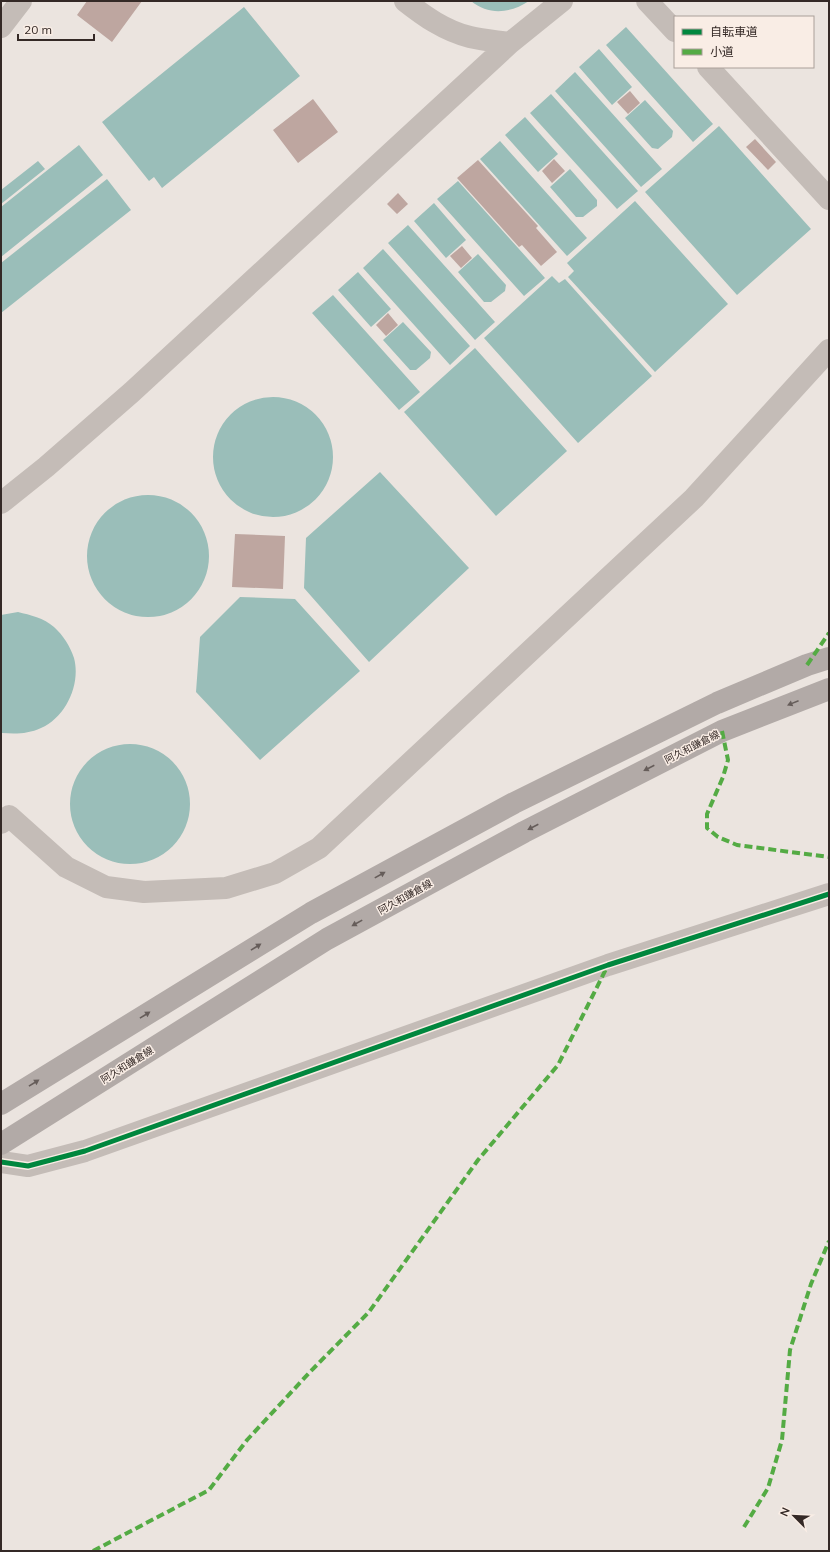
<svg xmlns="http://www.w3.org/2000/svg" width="830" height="1552" viewBox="0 0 830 1552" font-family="Mulish,'Noto Sans JP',sans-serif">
  <rect width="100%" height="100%" fill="#ebe4df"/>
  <!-- water -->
  <path fill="#9abeb9" d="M471 1H529C511 13 489 16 471 1Z
    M244 7 300 76 162 188 154 177 149 181 102 122Z
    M626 27 713 124 693 142 606 45Z
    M599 49 632 87 612 105 579 67Z
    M575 72 662 169 641 187 555 91Z
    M551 94 638 191 617 209 530 113Z
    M645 100 673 131 672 137 658 149 652 148 625 118Z
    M525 117 558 154 538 172 505 135Z
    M719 126 811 229 737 295 645 192Z
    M500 141 587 238 567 256 480 159Z
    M79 145 103 175 1 257V207Z
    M38 161 45 169 1 204V190Z
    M570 169 597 200V206L583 217H576L550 187Z
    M107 179 131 210 1 313V263Z
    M458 181 545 278 524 296 437 199Z
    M635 201 728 304 655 372 568 277 574 271 567 263Z
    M434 203 466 240 446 258 414 221Z
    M408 225 495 322 475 340 388 243Z
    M383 249 470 346 450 365 363 268Z
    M478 254 506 285 505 291 491 302H484L458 272Z
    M358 272 391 309 371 327 338 290Z
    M552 276 559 283 565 279 652 376 578 443 484 338Z
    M333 295 420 392 399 410 312 313Z
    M403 322 431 352 430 358 416 370H410L383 340Z
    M475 348 567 451 496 516 404 412Z
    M213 457a60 60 0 1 1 120 0a60 60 0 1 1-120 0Z
    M380 472 469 568 369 662 304 588 306 538Z
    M87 556a61 61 0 1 1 122 0a61 61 0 1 1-122 0Z
    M240 597 295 599 360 671 260 760 196 692 200 637Z
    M18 612C30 615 44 618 54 627 63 635 70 646 74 658 81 684 66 717 41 728 28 734 16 734 2 733L1 615Z
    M70 804a60 60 0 1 1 120 0a60 60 0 1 1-120 0Z"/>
  <!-- building -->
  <path fill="#bea6a0" d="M87 1H142L112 42 77 15Z
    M630 91 640 103 628 114 617 102Z
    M313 99 338 132 298 163 273 130Z
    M755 139 776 162 768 170 746 147Z
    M554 159 565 171 552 183 542 171Z
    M478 160 538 226 536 228 557 252 541 266 522 245 519 247 457 178Z
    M398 193 408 204 397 214 387 204Z
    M462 246 472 258 461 268 450 256Z
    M388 313 398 325 386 336 376 325Z
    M235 534 285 536 283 589 232 587Z"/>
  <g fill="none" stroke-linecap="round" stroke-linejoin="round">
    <!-- minor -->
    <path stroke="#c4bcb7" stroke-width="22" d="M405 1C424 16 445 31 470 37 482 40 496 41 510 43
      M647 1 675 31
      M1 27 21 1
      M708 67 829 199
      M1 503 46 467 132 392 510 43 562 1
      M1 823 9 816 66 867 106 887 144 892 226 888 275 873 319 848 694 498 829 350
      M1 1162 28 1166 85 1151 608 965 829 894"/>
    <!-- major -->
    <path stroke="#b2aaa7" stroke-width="22" d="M1 1104 311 913 514 803 717 703 807 665 829 658
      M1 1144 327 939 524 832 722 731 829 689"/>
    <!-- quiet -->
    <path stroke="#54ab44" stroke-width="4" stroke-dasharray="8 4" stroke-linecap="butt" d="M807 665 829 633
      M722 731 728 760 723 777 707 814V828L718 837 737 845 829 857
      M744 1527 768 1488 782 1440 790 1350 811 1284 829 1241
      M93 1551 209 1490 247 1440 309 1373 369 1312 478 1160 558 1065 608 965"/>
    <defs>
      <path id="cycleway" d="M1 1162 28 1166 85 1151 608 965 829 894"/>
    </defs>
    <!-- cycleway casing -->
    <use href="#cycleway" stroke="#f9ede5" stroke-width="8"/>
    <!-- cycleway -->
    <use href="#cycleway" stroke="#00873e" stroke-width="5"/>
  </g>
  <!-- one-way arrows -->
  <defs><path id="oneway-solid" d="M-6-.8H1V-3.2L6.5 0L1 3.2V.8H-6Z"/></defs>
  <g fill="#665d5a">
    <use href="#oneway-solid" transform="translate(793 703) rotate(158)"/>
    <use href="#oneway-solid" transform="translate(649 768) rotate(153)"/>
    <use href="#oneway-solid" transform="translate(533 827) rotate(153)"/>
    <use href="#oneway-solid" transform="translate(380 875) rotate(-29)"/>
    <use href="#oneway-solid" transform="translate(357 923) rotate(151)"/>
    <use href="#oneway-solid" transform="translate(256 947) rotate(-32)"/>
    <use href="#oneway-solid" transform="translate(145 1015) rotate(-32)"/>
    <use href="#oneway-solid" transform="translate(34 1083) rotate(-32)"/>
  </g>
  <g text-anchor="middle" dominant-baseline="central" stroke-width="3" stroke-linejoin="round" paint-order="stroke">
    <!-- street labels -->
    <g font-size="10" fill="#342926" stroke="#f9ede5">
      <text transform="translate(692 747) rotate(-27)">阿久和鎌倉線</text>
      <text transform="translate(405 897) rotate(-29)">阿久和鎌倉線</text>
      <text transform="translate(127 1065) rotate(-32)">阿久和鎌倉線</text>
    </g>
  </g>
  <!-- border -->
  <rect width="830" height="1552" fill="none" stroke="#342926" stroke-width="4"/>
  <!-- legend -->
  <rect x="674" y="16" width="140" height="52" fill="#f9ede5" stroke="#aa9f99"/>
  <rect x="682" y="29" width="20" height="6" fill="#00873e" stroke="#aa9f99"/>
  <text x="710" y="36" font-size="12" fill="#342926">自転車道</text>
  <rect x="682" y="49" width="20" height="6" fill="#54ab44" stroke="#aa9f99"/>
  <text x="710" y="56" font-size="12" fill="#342926">小道</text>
  <!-- north arrow -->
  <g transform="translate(794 1516) rotate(294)" stroke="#f9ede5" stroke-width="3" paint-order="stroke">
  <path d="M0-3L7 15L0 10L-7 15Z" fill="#342926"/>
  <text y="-6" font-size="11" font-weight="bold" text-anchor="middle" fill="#342926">N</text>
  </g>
  <!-- scale -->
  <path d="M18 34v6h76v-6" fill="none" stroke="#342926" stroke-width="2"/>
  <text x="24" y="34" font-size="12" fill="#342926" stroke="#f9ede5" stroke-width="3" paint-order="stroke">20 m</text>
</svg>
